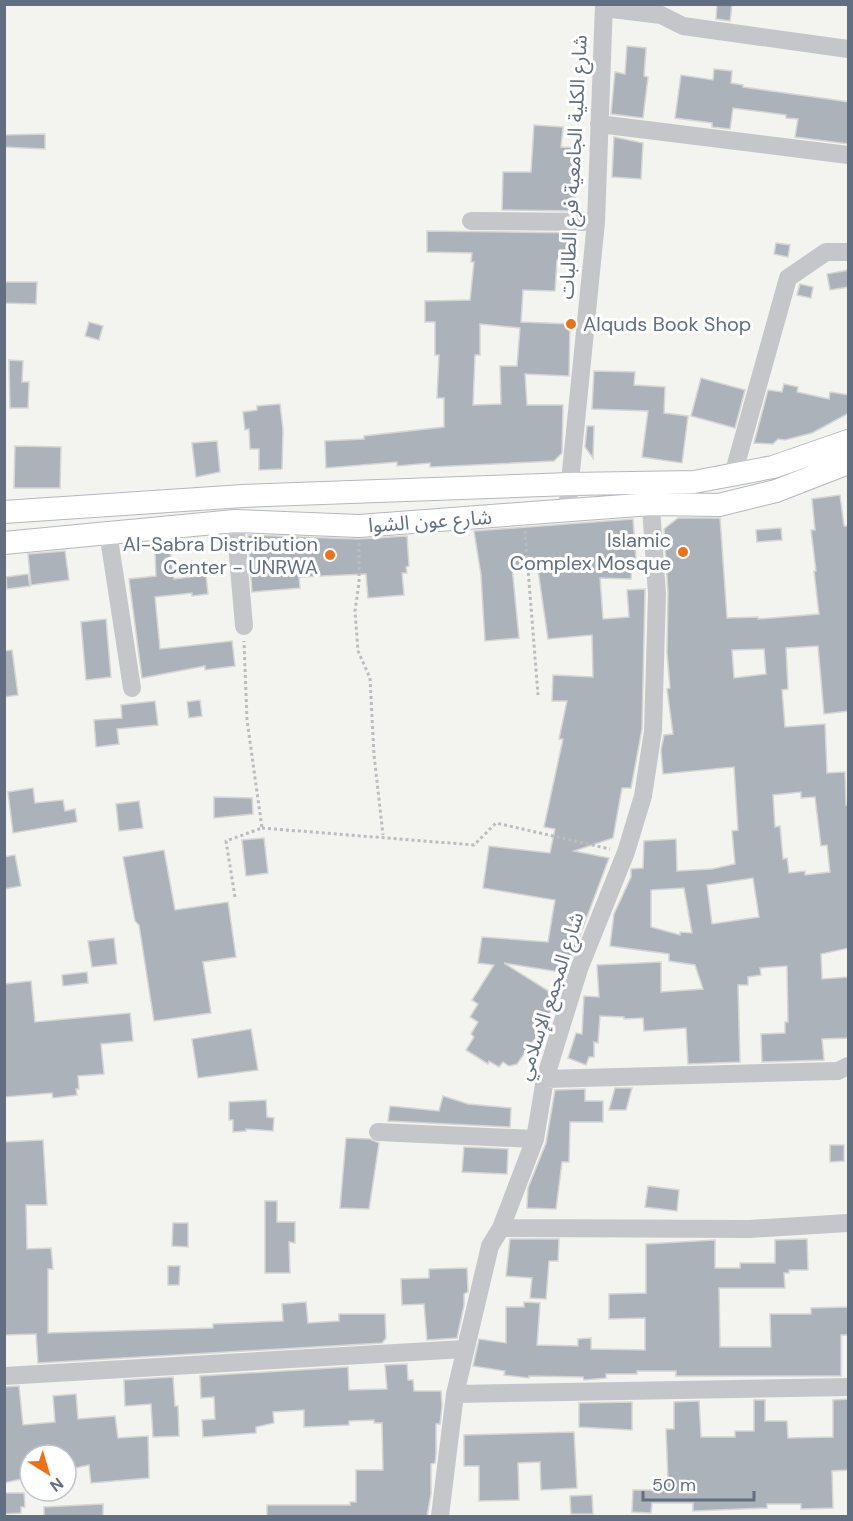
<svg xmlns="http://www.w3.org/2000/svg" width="853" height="1521" viewBox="0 0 853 1521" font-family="'DM Sans','Noto Sans Arabic',sans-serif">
  <rect width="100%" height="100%" fill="#f3f4f0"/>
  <!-- building -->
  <path fill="#acb2b9" stroke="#d5d5d3" stroke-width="1.5" fill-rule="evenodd" d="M717 4H732L730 21 716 19Z
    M627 46 646 48 644 76 648 77 643 118 611 114 615 72 625 74Z
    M714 69 732 71 731 83 743 85V87L849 102V144L795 137 798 119 786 118V115L733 108 730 129 712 127V123L675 118 681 75 713 80Z
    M534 125 563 127 561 147 580 148 579 163H576L575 211 502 210 503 172H531Z
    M45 134V149L4 147V135Z
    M614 137 643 143 641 179 612 177Z
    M427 231 578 233 577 261 557 260 555 291 523 290 521 322 570 324 569 376 525 374 527 405H563L562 453 554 461 430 467V463L397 466V462L326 468 325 441 364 439V436L444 427V398H437L439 355H435V322H425V301L470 300 474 262H471L472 253 427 252ZM480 324 520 328 517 366H500L501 404 473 405 475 355H480Z
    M776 243 790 245 788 257 774 254Z
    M849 270V287L830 290 827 274Z
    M4 282H37L36 304 4 303Z
    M800 284 813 287 811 298 797 295Z
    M89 322 103 326 99 340 85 336Z
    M9 360 23 361 22 382H29L28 408H10Z
    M594 371 635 372 634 385 665 387 664 413 688 416 682 463 642 457 648 411 592 409Z
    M701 378 745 390 735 428 691 416Z
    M784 384 798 387 797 392 829 399 830 392 849 395V413L812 433 785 440 778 439 773 444 754 443 768 390 782 392Z
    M280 404 283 430 282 469 259 470V449H250L249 429 245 430 243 412 257 410V406Z
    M587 426H594L593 458 585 447Z
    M217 441 220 472 196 477 192 443Z
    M15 446 61 447 60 488H14Z
    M840 495 844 526H849V711L824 714 818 646 786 648 788 689 782 690 785 727 825 724 827 773 845 772 846 805H849V948L821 954 822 979 849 977V1038L822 1039 824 1060 762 1062 761 1034 785 1033V1022H788L787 966 760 968 761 975 748 977V985H738L740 1062 688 1064 686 1028 644 1031 643 1018 624 1019V1017L600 1016 598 1043 594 1042V1057H589L586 1065 568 1058 576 1033 582 1034 584 996 599 997 597 965 661 962V992L703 989 695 965 669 961V954L610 946 614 914 631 877V869L643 868 644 841 676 839 677 871 712 869 735 864 732 831 738 830 734 767 663 774 661 750 664 735 673 734 667 689 670 688 667 652 668 593 664 529 678 518H720L727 618 758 617V619L819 614 814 571H816L811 530H815L812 499ZM764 649 766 674 734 678 732 650ZM801 792V798L815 797 821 846 827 845 830 872 805 875V871L789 873 787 858 783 859 780 826 775 827 773 795ZM753 878 759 917 712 924 707 885ZM684 888 692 933 680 932V935L651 927V890Z
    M633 519 636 560H632L631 579 600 578 603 619 629 617 627 590 645 589 642 729 631 788H622L613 838 574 851 609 858 566 973 504 963 558 997 546 1020 542 1036 533 1041 517 1064 509 1066 503 1062 499 1067 489 1061 488 1064 466 1050 474 1037 471 1034 478 1022 470 1017 478 1004 472 1000 494 965 478 963 482 937 548 942 555 900 483 888 489 846 550 853 555 829 544 827 563 739H559L567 701H552L553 675 593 677 592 635 548 639 537 563 512 567 519 638 485 641 481 575 474 531Z
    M781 528 782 540 757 542 756 530Z
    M248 535 358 539 407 536 409 566 406 567 407 573H402L404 595 368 598 366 574 299 577 300 588 252 592Z
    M65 551 69 580 31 585 28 554Z
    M170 551 174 579 206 575 208 594 192 596V593L155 597 160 649 232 641 235 666 205 670V666L142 678 129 579 156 576 155 552Z
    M28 574 30 586 7 589 6 577Z
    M106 619 111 677 86 680 81 622Z
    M12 650 18 695 4 697V651Z
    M200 700 202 716 189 718 187 702Z
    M155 701 158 725 117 729 119 744 96 747 94 720 122 718 121 705Z
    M33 788 35 803 63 800 65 811 75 809 77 822 13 833 8 792Z
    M214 797 252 798 253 814 214 818Z
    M139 801 143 828 119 831 116 804Z
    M264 838 268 873 246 876 242 840Z
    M164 850 175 910 228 902 236 957 203 962 211 1013 154 1021 139 925 135 921 123 857Z
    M15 855 21 886 4 889V857Z
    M114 938 117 964 92 967 88 941Z
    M87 972 88 983 63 986 62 975Z
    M31 981 35 1022 130 1013 133 1041 101 1044 104 1074 78 1076 79 1089H76L77 1095 53 1098 52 1093 4 1097V984Z
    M251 1029 258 1070 198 1078 192 1039Z
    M615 1088H632L626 1110H609Z
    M585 1089V1101H603V1122H570L569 1162H562L556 1209 527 1208 528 1188 546 1143 555 1090Z
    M443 1096 468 1104 511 1108 510 1127 388 1121 390 1106 439 1111Z
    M266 1100 267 1117 274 1118 273 1131 246 1129V1131L233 1132V1120H229V1102Z
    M346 1138 370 1139 379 1143 369 1209 340 1208Z
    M43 1140 47 1205H26L27 1249 51 1248 53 1269H48V1333L213 1328V1324L283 1321 282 1304 306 1302 308 1323 339 1321V1314H385L386 1338 382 1343 38 1363 36 1334 4 1335V1142Z
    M830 1145H844V1161L830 1162Z
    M464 1147 508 1149 507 1174 462 1172Z
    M648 1186 679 1190 677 1211 645 1207Z
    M265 1201H277V1222H295V1243L289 1242 290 1273H265Z
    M173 1223H188V1247L172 1246Z
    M510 1239H559L558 1261H549L546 1299 530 1298 532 1278 506 1276Z
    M807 1239 808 1270H789V1273H784L785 1288H719L720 1347H771L770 1314H811V1308L849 1307V1335H841V1376H676V1371H637V1374H606V1378L584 1380 583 1377 529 1376V1378L504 1375 505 1371 473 1366 479 1339 506 1343V1307H524V1302L540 1303 537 1345 578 1346V1339L591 1338V1349L645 1350V1318L609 1319V1294L646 1293V1244L715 1240V1268H740V1263H775V1240Z
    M168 1266H180L179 1285H168Z
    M467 1268 468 1292 464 1294V1305L457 1338 427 1340 424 1304 402 1305 401 1279 429 1278V1269Z
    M407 1364 408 1380H413L414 1391H441L442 1406 440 1424H436V1454L435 1463 431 1464V1494L427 1516H267V1505H350V1502H356V1470H383L382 1423H374V1420L349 1421V1425L304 1427V1410L273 1412 274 1423 256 1427V1433L203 1437 202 1420 215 1419 214 1397 201 1398 200 1376 348 1367 349 1390 387 1389 385 1365Z
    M173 1377 175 1406H178L179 1436 153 1437 151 1404 125 1406 124 1380Z
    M19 1386 23 1425 55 1422 53 1396 76 1394 78 1419 115 1416 118 1438 148 1436 149 1478 91 1483 89 1465 66 1470V1455H30V1477L4 1483V1387Z
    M849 1399V1470L832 1471 833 1508 801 1509V1504H767V1508L693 1511V1503H652L651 1513 632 1512 633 1490H655V1479H668L666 1429H674V1402L699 1401 701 1437H735V1431H754V1400H765V1421H787L788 1438 833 1437V1400Z
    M632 1402V1430L579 1427V1403Z
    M574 1432 577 1488 541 1490 540 1462 518 1463 519 1500 479 1501V1466H464V1435Z
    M4 1493H24L25 1507H21V1513L4 1514Z
    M592 1495 593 1514H571L570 1496Z
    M103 1504V1516H44V1507Z"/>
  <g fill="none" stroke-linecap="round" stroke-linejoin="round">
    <defs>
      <path id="major" d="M4 512 243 496 570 484 694 482 773 467 848 441
        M4 543 235 521 359 526 651 504 719 505 776 491 848 463"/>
    </defs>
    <!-- major casing -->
    <use href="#major" stroke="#b4b7bc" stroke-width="24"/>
    <!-- path -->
    <path stroke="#bbbcbf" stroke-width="3" stroke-dasharray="3 3" stroke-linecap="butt" d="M157 4H161
      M525 531 538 695
      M359 543V583L355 611 358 651 370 678 374 755 383 835
      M262 828 474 845 496 823 610 849
      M235 897 226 841 262 828 247 720 244 641"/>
    <!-- minor -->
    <path stroke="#c4c6ca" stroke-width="18" d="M604 8 661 15 683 26 848 49
      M599 124 848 155
      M471 221 596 222
      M733 475 788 278 826 252H848
      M567 511 596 222 604 4
      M235 521 244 626
      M108 532 132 688
      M545 1079 838 1071 848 1066
      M378 1132 535 1139
      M501 1228 749 1229 848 1223
      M4 1376 464 1349
      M455 1394 848 1387
      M440 1516 455 1394 490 1246 501 1228 535 1139 545 1079 579 969 626 852 643 796 653 731 657 594 650 493"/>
    <!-- major -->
    <use href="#major" stroke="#fff" stroke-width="22"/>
  </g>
  <!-- markers -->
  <g fill="#eb7219" stroke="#fff" stroke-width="2">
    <circle cx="571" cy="324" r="6"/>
    <circle cx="683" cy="552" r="6"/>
    <circle cx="330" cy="555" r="6"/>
  </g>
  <g text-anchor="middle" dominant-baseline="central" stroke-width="6" stroke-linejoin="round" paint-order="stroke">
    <!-- street labels -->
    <g font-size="20" fill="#626e82" stroke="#fff">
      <text transform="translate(573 167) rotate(-87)">شارع الكلية الجامعية فرع الطالبات</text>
      <text transform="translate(430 521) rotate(-4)">شارع عون الشوا</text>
      <text transform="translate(550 996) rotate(-72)">شارع المجمع الإسلامي</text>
    </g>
    <!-- poi labels -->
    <g font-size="20" fill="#626e82" stroke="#fff" text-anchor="end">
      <text x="583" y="324" text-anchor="start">Alquds Book Shop</text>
      <text x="671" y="540">Islamic<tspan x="671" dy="23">Complex Mosque</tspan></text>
      <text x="318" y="544">Al-Sabra Distribution<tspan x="318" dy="23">Center - UNRWA</tspan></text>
    </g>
  </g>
  <!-- border -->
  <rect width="853" height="1521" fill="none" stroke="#626e82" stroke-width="12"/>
  <!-- north arrow -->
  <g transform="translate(48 1473) rotate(143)"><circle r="28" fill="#ffffff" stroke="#c0c5cd" stroke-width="1.5"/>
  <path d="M0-4.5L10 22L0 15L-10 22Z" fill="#eb7219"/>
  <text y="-9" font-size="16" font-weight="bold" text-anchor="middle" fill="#626e82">N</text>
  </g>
  <!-- scale -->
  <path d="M643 1491v9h111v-9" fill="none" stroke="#626e82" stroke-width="3"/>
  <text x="652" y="1491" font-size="18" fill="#626e82" stroke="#ffffff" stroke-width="4.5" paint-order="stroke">50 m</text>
</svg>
